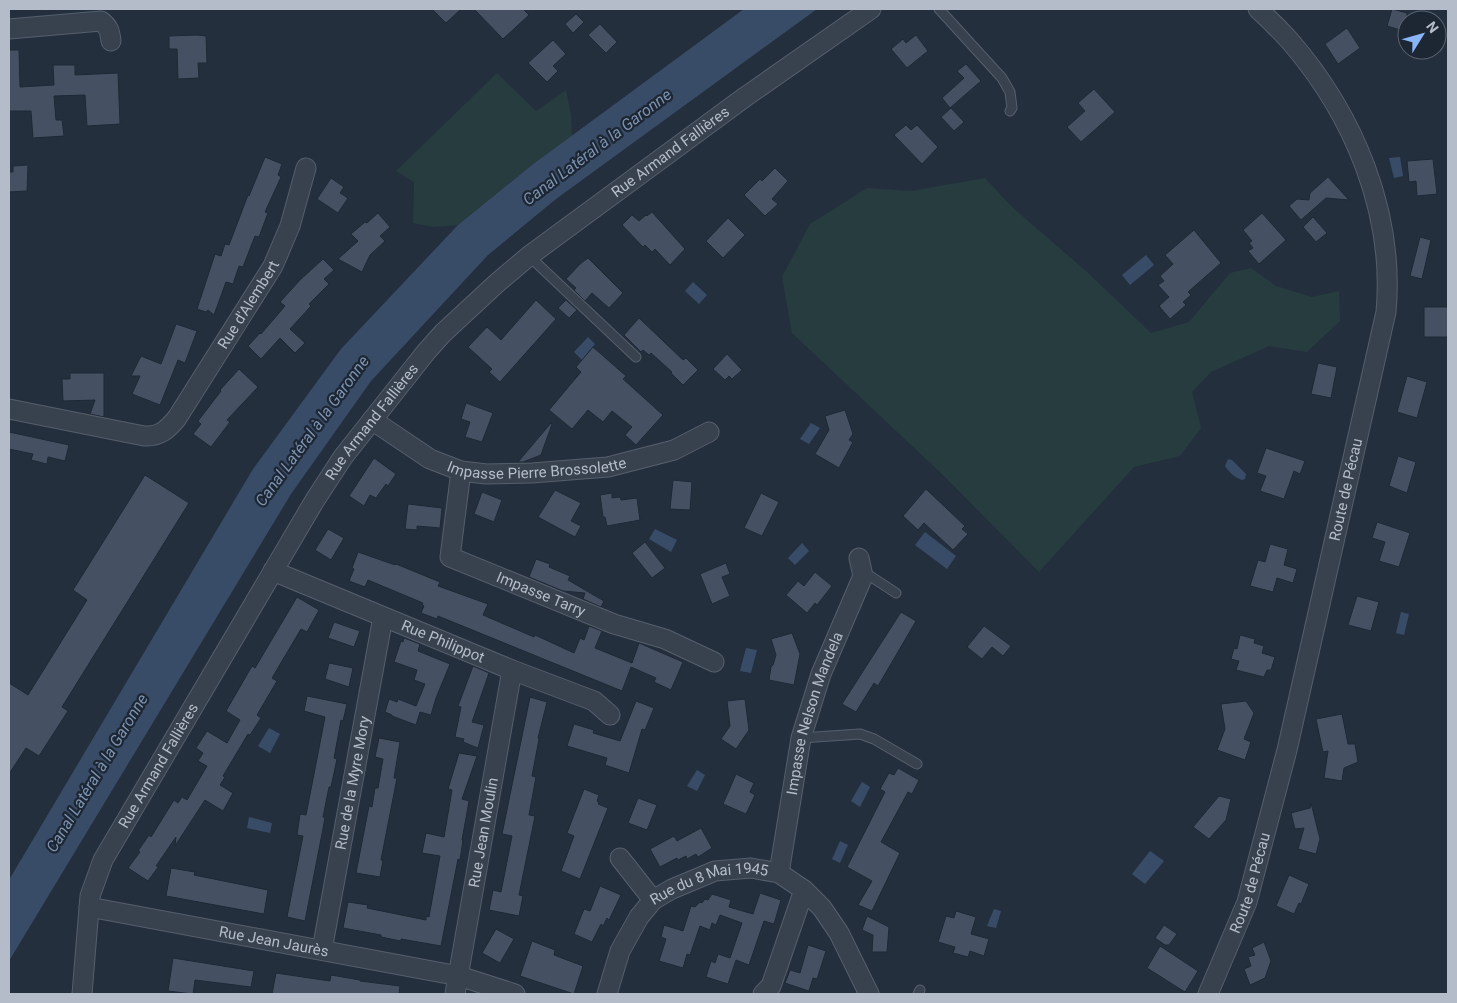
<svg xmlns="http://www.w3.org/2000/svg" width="1457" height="1003" viewBox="0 0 1457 1003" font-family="Roboto,sans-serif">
  <rect width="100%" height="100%" fill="#242f3e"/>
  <!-- green -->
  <path fill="#263c3f" d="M497 73 536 111 566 90 571 115 572 136 532 165 458 225 433 227 413 223 414 182 396 171Z
    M985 178 1013 208 1086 271 1151 333 1189 322 1230 273 1251 268 1276 286 1312 297 1339 291 1340 321 1307 352 1269 346 1211 372 1192 392 1201 428 1180 456 1134 467 1039 572 943 475 792 333 782 277 810 224 867 188 911 191Z"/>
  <!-- water -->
  <path fill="#394c67" d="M744 9H817L556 199 488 255 371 381 291 494 9 961V880L253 469 341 349 458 225 532 165Z
    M1400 157 1403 176 1394 178 1389 158Z
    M1146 255 1154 265 1130 285 1122 275Z
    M693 282 707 295 699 304 685 291Z
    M588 337 595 344 582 360 574 352Z
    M811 423 820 428 809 444 800 439Z
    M1228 459 1232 460 1246 474 1245 479 1242 480C1235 478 1229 472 1225 466Z
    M655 529 677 540 671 552 649 539Z
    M925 532 956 556 947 569 915 545Z
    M802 543 809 551 795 565 788 558Z
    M1401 612 1409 614 1404 635 1396 633Z
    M746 648 757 650 751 673 740 671Z
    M269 728 280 734 270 753 258 746Z
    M697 770 705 775 697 791 687 786Z
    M862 782 870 787 860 807 851 801Z
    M249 817 272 823 270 833 247 828Z
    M840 841 848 845 840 863 832 859Z
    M1150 851 1164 861 1145 884 1132 874Z
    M994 909 1001 911 996 928 987 926Z"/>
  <!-- building -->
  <path fill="#455162" stroke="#1f2835" d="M432 9H461L446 23Z
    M474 9H523L529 15 503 39Z
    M1392 9 1407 13V32L1387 26Z
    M576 14 584 22 573 33 565 24Z
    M600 24 617 42 606 53 588 35Z
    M1347 28 1360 48 1338 64 1325 44Z
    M197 35 206 36 207 63H198L199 78 178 79 177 49H169V36Z
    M916 35 928 51 907 68 891 49 903 39 906 43Z
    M553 40 566 54 553 66 558 71 547 82 528 63Z
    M9 50H19L20 87 54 85 53 65H75V75L118 73 120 124 87 126 85 95 54 96 56 120H62L64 136 33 138 31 111H9Z
    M966 64 981 81 950 108 942 98 964 78 957 71Z
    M1094 89 1115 112 1081 142 1067 127 1085 111 1078 103Z
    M951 108 964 122 954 131 941 117Z
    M906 125 911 130 917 125 938 147 922 164 894 135Z
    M265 157 282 164 278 175 281 177 265 212 268 213 259 237 255 236 243 267 239 266 233 284 226 282 214 315 208 310 206 312 197 309 215 254 221 256 225 244 229 245 248 195 249 196Z
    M1433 159 1437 194 1417 196 1416 181 1409 182 1407 161Z
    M28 165 27 191 9 192V172H13V166Z
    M775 168 788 181 772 199 778 204 765 216 744 195 760 179 762 181Z
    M1328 177 1349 200 1326 198 1301 220 1289 206 1297 199 1309 200 1310 193Z
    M331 178 344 187 340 193 348 198 338 213 317 199Z
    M652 212 685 249 670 265 655 249 652 252 645 245 643 247 622 225 632 215 639 221 646 215 647 216Z
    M378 213 390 227 380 236 385 241 370 255 362 272 338 259 358 241 351 234 365 222 367 223Z
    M1262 213 1286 240 1259 264 1248 251 1253 248 1249 243 1252 241 1243 230Z
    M1313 217 1327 233 1316 242 1303 227Z
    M728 218 745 235 723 258 706 241Z
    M1194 230 1221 263 1188 292 1191 295 1183 302 1186 305 1170 319 1159 306 1169 297 1158 285 1164 281 1160 276 1173 264 1165 255Z
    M1420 237 1431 240 1422 279 1410 276Z
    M588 258 623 293 609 308 592 293 585 301 574 290 576 288 566 279 580 264Z
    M323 259 334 270 324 279 329 284 309 304 311 306 290 329 305 343 295 353 280 338 261 359 248 346 260 333 261 334 285 306 280 302 300 280Z
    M536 300 556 319 500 382 489 372 492 369 468 347 487 327 501 340Z
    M566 300 577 310 569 318 558 308Z
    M1424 307H1448V337H1424Z
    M639 318 683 360 686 358 698 370 683 385 671 373 672 372 651 353 649 355 643 350 641 352 624 335Z
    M176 324 197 331 185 363 178 360 160 405 132 394 140 376H131L141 356 161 364Z
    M593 347 626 376 623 379 663 415 636 445 625 435 632 427 612 411 603 422 588 410 572 429 549 410 581 372 576 367Z
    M727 354 742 370 732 379 729 376 725 380 713 369Z
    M1318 363 1337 367 1331 398 1311 394Z
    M239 369 258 387 227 420 230 422 211 447 193 434 201 424 198 421 221 391 220 390Z
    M70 373H104V417L90 414 95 400 63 401 62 379H70Z
    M1407 376 1427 382 1417 418 1397 412Z
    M466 403 493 413 482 442 465 437 470 422 461 419Z
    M845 410 853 434 849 440 853 442 839 468 815 454 829 430 825 416Z
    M551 423 552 424 541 455 523 462H518Z
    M9 432 69 445 65 461 48 457 47 464 31 460 33 454 9 449Z
    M1266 448 1305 461 1300 474 1294 471 1284 499 1260 491 1266 476 1257 473Z
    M1398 456 1416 462 1407 493 1389 486Z
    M374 458 396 474 388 486 386 484 376 498 370 495 364 506 349 496Z
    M145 475 189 503 62 707 68 711 39 756 26 748 9 774V683L28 695 87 600 73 590Z
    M673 480 692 482 690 510 670 509Z
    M926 489 965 526 962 529 968 534 953 550 924 523 918 530 903 516Z
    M555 490 581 503 571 521 581 526 575 537 538 517Z
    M482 492 502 500 494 522 474 514Z
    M612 493V498L620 497 621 500 637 498 640 520 607 526 605 517H603L600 495Z
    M761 493 779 502 762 536 744 528Z
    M408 504 442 508 440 528 417 526V530L405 529Z
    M1377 522 1410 533 1399 567 1379 561 1385 542 1372 538Z
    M328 529 344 538 331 560 315 550Z
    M645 542 665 568 652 578 632 553Z
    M1270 544 1288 549 1284 565 1297 569 1293 583 1277 578 1273 592 1250 586 1258 560 1265 562Z
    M358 552 395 565 396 564 440 582 438 586 488 604 483 615 534 637 535 635 574 653 580 638 584 640 589 626 602 631 595 648 632 663 639 643 683 662 671 690 654 682 656 678 631 667 622 691 438 616 437 619 421 613 424 606 422 605 423 603 368 580 365 587 349 581 354 569 352 568Z
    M536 559 550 564 549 567 570 576 568 580 604 601 601 607 583 599 585 593 563 591 529 577Z
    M726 563 730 574 722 577 730 596 712 604 700 574Z
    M815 572 832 586 817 605 815 603 807 613 786 595 798 581 804 586Z
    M1357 596 1379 602 1371 631 1348 625Z
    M297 597 319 610 307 632 301 629 272 678 277 681 257 715 261 718 250 735 248 734 223 776 225 777 220 785 233 793 223 811 205 800 175 846 176 837 156 866H159L148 881 128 868 140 852 138 851 149 835 151 837 174 800 178 803 182 797 187 800 207 766 198 761 203 753 196 748 207 731 227 743 240 720 226 711 252 666 255 668Z
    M901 612 916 621 878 686 874 683 856 712 842 704Z
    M334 622 360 631 354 647 328 638Z
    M984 626 1011 646 1003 656 992 647 982 659 967 647Z
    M792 633 800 654 794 685 769 680 771 667 773 665 776 655 771 639Z
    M1240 635 1255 639 1254 643 1264 646 1262 653 1275 657 1271 670H1267L1264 677 1236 670 1239 661 1231 659 1234 648 1237 649Z
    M404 638 420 644 418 651 450 664 436 698 431 715 420 712 416 725 392 716V715L385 712 389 699 397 702 398 699 416 706 425 684 414 680 417 670 394 662 401 641 403 642Z
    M329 663 353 668 349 687 325 679Z
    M473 666 489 673 472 722 484 725 478 748 463 742 464 739 455 737 461 707 458 706Z
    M307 696 347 704 343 721 341 720 334 758 337 759 331 787H329L323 817 325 818 321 839 305 921 287 917 303 836 297 835 300 814 306 815 325 717 304 711Z
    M530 697 547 702 538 738 539 739 532 776 536 777 529 815 535 816 519 895 523 896 519 916 489 910 493 890 501 892 512 836 502 834Z
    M745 699 749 730 736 749 721 739 730 726 727 701Z
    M636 701 654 708 645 730 642 729 629 773 605 765 607 758 567 746 574 724 594 730 593 733 620 741Z
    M1246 701 1254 713 1244 739 1251 742 1245 760 1217 750 1225 729 1221 704Z
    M1342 714 1348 744H1355L1358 762 1344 768 1342 781 1324 778 1328 751 1323 752 1316 719Z
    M379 738 400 742 394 778H397L381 860H383L380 877 356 873 369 806 372 807 375 788H378L383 759 375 757Z
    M459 753 477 756 462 799 469 801 462 840H463L460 860 458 859 441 946 401 939V941L381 937V935L343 928 348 902 368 905 367 908 426 920V916L429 917 440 856 422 853 426 833 444 837 452 790 448 789Z
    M898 768 919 780 912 794 908 792 881 842 900 853 872 911 858 905 872 881 847 867 885 792 880 789 889 773 894 775Z
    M736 774 754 783 750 792 755 795 746 814 723 804Z
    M584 789 599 795 597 801 599 802 598 804 608 808 580 879 561 871 574 836 567 833Z
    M1219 796 1231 799 1226 820 1209 839 1193 827Z
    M638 798 657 805 647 830 628 823Z
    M1311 803 1320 839 1316 854 1298 849 1304 828 1295 829 1291 813 1310 808Z
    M701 828 712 848 698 857 696 854 687 859 686 856 678 860 677 858 660 867 650 849 674 836 677 841Z
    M171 868 195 872 194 875 268 890 264 914 166 896Z
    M1289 875 1309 884 1301 904 1299 903 1294 914 1276 906Z
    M600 886 621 895 609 920 607 918 603 926 601 924 592 942 574 934 584 909 590 911Z
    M760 893 781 900 774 924 764 921 749 965 736 960 728 984 706 977 711 961 715 963 718 954 730 958 742 923 720 915 716 925 712 923 710 930 700 926 690 955 687 954 683 968 659 961 666 939 661 937 664 925 683 931 691 906 695 907 700 902 702 903 705 899 708 900 712 894 731 900 729 907 753 914Z
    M956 911 976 917 971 934 989 939 984 956 970 951 968 957 953 953 955 947 938 942 946 916 954 918Z
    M867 916 889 927 887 952H872L873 935 862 930Z
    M1164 925 1177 934 1169 945H1165L1155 938Z
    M496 929 514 939 500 963 482 953Z
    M532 941 555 950 554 955 583 966 574 994 520 976Z
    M1264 942 1271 961 1265 978 1250 985 1244 969 1251 966 1248 957 1255 955 1252 948Z
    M808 945 826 951 817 979 813 978 809 991 785 983 790 970 800 973Z
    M1160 946 1198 971 1185 992 1147 968Z
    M173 958 254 971 251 987 195 980 193 994 168 991Z
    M276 973 330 981 331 975 360 980V981L400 986 399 994H272Z"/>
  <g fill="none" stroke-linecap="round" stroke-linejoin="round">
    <defs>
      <path id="lane" d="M939 9 1002 78 1010 92 1012 108 1010 111
        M529 256 636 357
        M863 576H870L896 593
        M801 738 860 734 874 739 917 764
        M918 994 920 990"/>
      <g id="street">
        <path d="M9 29 101 21C109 27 110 32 111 41"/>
        <path id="s1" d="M9 409 144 436C160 437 168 429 177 418L273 266 290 226 306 168"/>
        <path id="s2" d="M372 420 430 459 461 471 486 474 532 473 608 467 674 450 709 432"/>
        <path id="s3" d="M461 471 450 557 614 624 665 639 714 662"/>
        <path id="s4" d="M273 571 512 670 594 701 610 715"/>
        <path d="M620 858 653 900"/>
        <path id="s5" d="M779 873 801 738 821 674 863 576 859 558"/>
        <path id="s6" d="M89 907 459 976 515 994"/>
        <path id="s7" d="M322 950 383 617"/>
        <path id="s8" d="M82 994 90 896 103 860 315 500 343 457 426 352 443 333 497 283 529 256 745 97 871 9"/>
        <path id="s9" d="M455 994 512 670"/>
        <path id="s10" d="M607 994 620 951 639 917 653 900 672 889 715 871 751 868 779 873 804 890 822 908 839 933 869 994"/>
        <path d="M763 994 771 986 804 890"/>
        <path id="s11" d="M1208 994 1247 902 1287 750 1386 312C1395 213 1354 115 1290 41 1280 30 1269 19 1258 9"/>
      </g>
    </defs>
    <!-- lane casing -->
    <use href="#lane" stroke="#565f6c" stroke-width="11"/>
    <!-- street casing -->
    <use href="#street" stroke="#565f6c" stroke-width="21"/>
    <!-- lane -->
    <use href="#lane" stroke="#38414e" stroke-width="9"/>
    <!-- street -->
    <use href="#street" stroke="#38414e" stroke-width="19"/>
  </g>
  <g text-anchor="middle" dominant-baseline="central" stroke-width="4.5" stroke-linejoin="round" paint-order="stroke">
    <!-- street labels -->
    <g font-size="15" fill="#b4bcc9" stroke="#1d2633">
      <text stroke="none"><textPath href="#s8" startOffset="1056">Rue Armand Fallières</textPath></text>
      <text stroke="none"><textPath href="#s1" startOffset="311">Rue d'Alembert</textPath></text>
      <text stroke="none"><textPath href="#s8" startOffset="651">Rue Armand Fallières</textPath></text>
      <text stroke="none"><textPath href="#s2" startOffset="179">Impasse Pierre Brossolette</textPath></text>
      <text stroke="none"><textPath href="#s11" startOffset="524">Route de Pécau</textPath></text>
      <text stroke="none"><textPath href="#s3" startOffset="185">Impasse Tarry</textPath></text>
      <text stroke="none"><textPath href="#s4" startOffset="184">Rue Philippot</textPath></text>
      <text stroke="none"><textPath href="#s5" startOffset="164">Impasse Nelson Mandela</textPath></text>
      <text stroke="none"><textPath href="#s8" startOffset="246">Rue Armand Fallières</textPath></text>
      <text stroke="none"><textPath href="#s7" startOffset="170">Rue de la Myre Mory</textPath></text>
      <text stroke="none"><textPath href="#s9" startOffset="164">Rue Jean Moulin</textPath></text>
      <text stroke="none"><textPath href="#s11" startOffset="119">Route de Pécau</textPath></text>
      <text stroke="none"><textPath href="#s10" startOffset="166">Rue du 8 Mai 1945</textPath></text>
      <text stroke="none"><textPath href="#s6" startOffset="188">Rue Jean Jaurès</textPath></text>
    </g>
    <!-- water labels -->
    <g font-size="16" font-style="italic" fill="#7c92b1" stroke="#1d2633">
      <text transform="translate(597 147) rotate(-37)">Canal Latéral à la Garonne</text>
      <text transform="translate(312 431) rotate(-54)">Canal Latéral à la Garonne</text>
      <text transform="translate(97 773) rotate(-59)">Canal Latéral à la Garonne</text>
    </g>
  </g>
  <!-- border -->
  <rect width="1457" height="1003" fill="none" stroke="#b4bcc9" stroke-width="20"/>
  <!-- north arrow -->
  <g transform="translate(1422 35) rotate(53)"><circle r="24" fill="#1d2633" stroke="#59626f"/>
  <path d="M0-4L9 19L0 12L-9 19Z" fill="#8ab4f8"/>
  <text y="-8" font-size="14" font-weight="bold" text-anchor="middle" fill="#b4bcc9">N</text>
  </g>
</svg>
